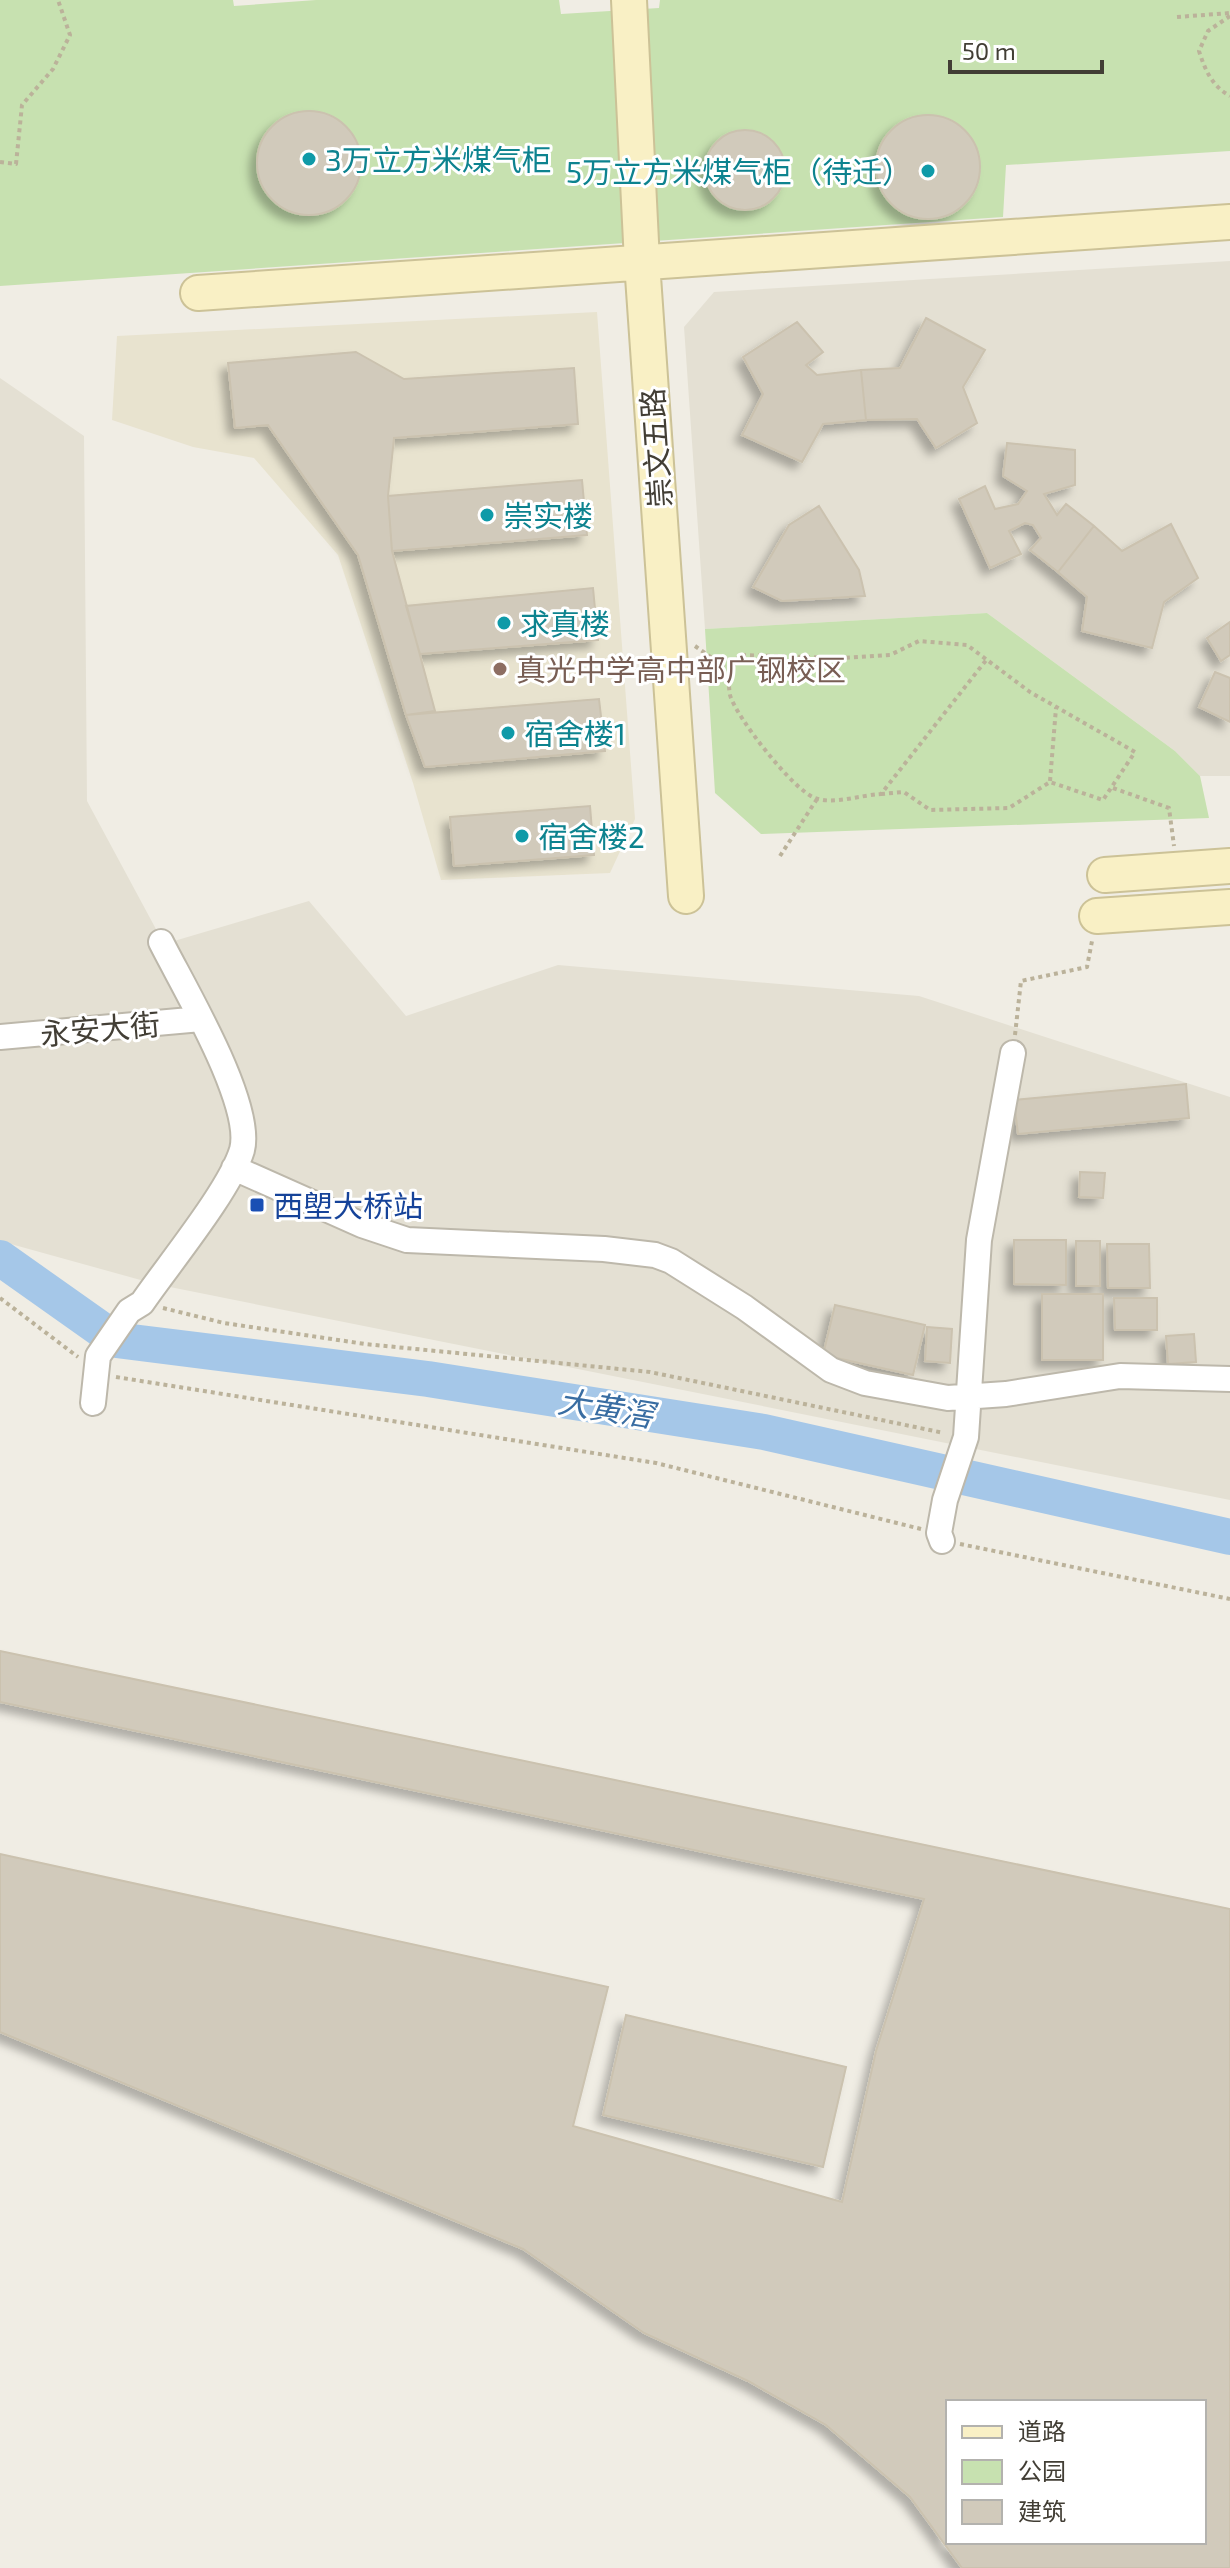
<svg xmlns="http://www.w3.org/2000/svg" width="1230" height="2568" viewBox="0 0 1230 2568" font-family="'Exo 2','Noto Sans SC',sans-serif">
  <defs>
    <filter id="shadow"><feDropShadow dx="-7" dy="7" stdDeviation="4" flood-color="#0004"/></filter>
  </defs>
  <rect width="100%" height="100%" fill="#f0ede4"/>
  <!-- residential -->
  <path fill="#e4e0d3" d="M1230 261V776H1200L1175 751 987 613 705 629 684 327 714 292Z
    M0 378 84 436 87 801 164 944 309 901 406 1016 558 965 919 996 1230 1097V1500L155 1284 0 1241Z"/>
  <!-- education -->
  <path fill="#e8e3cf" d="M597 312 635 819 610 873 441 880 413 783 338 555 254 458 193 447 112 420 117 336Z"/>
  <!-- park -->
  <path fill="#c7e1b0" d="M0 0H233L234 6 316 0H559L561 14 659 8 660 0H1230V151L1006 165 1003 217 0 286Z
    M987 613 1175 751 1200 776 1209 818 761 834 715 793 705 629Z"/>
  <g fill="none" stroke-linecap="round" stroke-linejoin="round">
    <!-- river -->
    <path stroke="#a5c7e8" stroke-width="36" d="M0 1258 116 1340 428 1379 764 1432 1230 1537"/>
  </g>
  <!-- building -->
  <path fill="#d1cabb" stroke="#cbc2af" stroke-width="2" fill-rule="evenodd" filter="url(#shadow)" d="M257 163a52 52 0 1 1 104 0a52 52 0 1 1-104 0Z
    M876 167a52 52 0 1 1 104 0a52 52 0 1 1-104 0Z
    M705 170a40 40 0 1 1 80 0a40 40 0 1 1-80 0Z
    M926 318 985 350 963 387 977 423 936 448 917 419 866 420 861 370 900 368Z
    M797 322 823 352 806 365 817 375 861 370 866 420 823 424 802 462 742 435 763 394 743 357Z
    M356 352 404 379 574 368 578 424 394 438 388 496 392 551 435 711 406 715 358 555 268 425 235 428 228 363Z
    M1007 443 1075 450V485L1044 494 1057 515 1066 504 1094 526 1058 572 1030 550 1041 538 1033 525 1025 523 1009 531 1021 554 990 568 959 499 985 486 995 509 1018 504 1027 491 1003 476Z
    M582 480 587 535 392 551 388 496Z
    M819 506 859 570 865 596 782 601 753 587 789 525Z
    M1171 524 1198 578 1164 602 1152 648 1082 631 1087 597 1058 572 1094 526 1122 551Z
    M593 588 598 640 420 654 406 606Z
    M1230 622V655L1221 661 1207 638Z
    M1215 672 1230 678V722L1199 707Z
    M599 699 605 751 425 767 406 715Z
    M590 806 594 855 454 866 450 817Z
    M1186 1084 1189 1118 1018 1134 1014 1100Z
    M1080 1172 1105 1173 1103 1198 1079 1197Z
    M1014 1240H1066V1285L1014 1284Z
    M1076 1241H1100V1286H1076Z
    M1107 1244H1149L1150 1288H1108Z
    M1042 1294H1103V1360H1042Z
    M1114 1298H1157V1330H1115Z
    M835 1305 925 1325 913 1375 823 1355Z
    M927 1327 952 1329 950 1363 925 1361Z
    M1194 1334 1196 1362 1168 1364 1166 1336Z
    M0 1651 1230 1909V2568H962L910 2497 826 2425 748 2381 644 2333 523 2249 0 2032V1854L608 1987 573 2126 842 2202 876 2051 924 1899 0 1702ZM948 2402H1204V2542H948Z
    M626 2015 846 2067 823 2167 603 2115Z"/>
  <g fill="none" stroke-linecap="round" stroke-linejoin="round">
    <defs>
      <path id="street" d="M0 1037 201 1019
        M234 1168 362 1225 407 1240 604 1249 655 1255 671 1261 744 1307 831 1370 865 1383 948 1398 1006 1394 1120 1376 1230 1379
        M93 1403 98 1356 129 1311 142 1303C168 1265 230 1190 242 1150 254 1104 183 986 161 942
        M942 1541 939 1533 945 1500 966 1437 979 1240 1013 1053"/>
      <path id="secondary" d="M629 0 642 262 686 896
        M198 293 1230 222
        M1105 875 1230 866
        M1097 916 1230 907"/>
    </defs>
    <!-- street casing -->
    <use href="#street" stroke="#bdb8ab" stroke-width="28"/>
    <!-- secondary casing -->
    <use href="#secondary" stroke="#ccc297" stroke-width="38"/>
    <!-- path -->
    <path stroke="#bbb29a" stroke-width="4" stroke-dasharray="4 4" stroke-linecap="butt" d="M1230 16 1208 31 1199 51C1205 70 1212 86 1230 96
      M1177 17 1230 13
      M0 162 16 164 22 105 53 69 70 35 58 0
      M695 646 729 670
      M1050 781 1056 708
      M1113 788 1169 808 1174 846
      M881 794 904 792 930 810 1009 808 1050 782 1103 800 1135 752 1030 692 967 645 919 641 890 655 843 658 740 655C731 668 727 678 730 695 736 717 794 791 815 798 833 805 861 795 881 794L987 659
      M780 856 817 799
      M1015 1035 1021 981 1087 967 1092 941
      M0 1298 78 1357
      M163 1308 224 1323 365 1344 650 1372 944 1433
      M116 1377 656 1463 921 1529
      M960 1544 1230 1599"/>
    <!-- street -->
    <use href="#street" stroke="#fff" stroke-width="24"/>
    <!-- secondary -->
    <use href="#secondary" stroke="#f9f0c5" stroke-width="34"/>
  </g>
  <!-- markers -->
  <g fill="#0f9aa8" stroke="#fff" stroke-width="3">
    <circle cx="309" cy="159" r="8"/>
    <circle cx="928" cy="171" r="8"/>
    <circle cx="487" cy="515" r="8"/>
    <circle cx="504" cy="623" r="8"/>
    <circle cx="508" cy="733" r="8"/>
    <circle cx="522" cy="836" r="8"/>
  </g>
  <circle fill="#8d6e63" stroke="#fff" stroke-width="3" cx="500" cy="669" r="8"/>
  <rect fill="#1a4fb4" stroke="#fff" stroke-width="3" x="249" y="1197" width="16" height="16" rx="4"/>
  <g text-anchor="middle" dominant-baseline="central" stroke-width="6" stroke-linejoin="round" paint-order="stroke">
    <!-- culture labels -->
    <g font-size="30" fill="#0d838f" stroke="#fff" text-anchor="start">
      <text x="325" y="159">3万立方米煤气柜</text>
      <text x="912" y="171" text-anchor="end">5万立方米煤气柜（待迁）</text>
      <text x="503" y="515">崇实楼</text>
      <text x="520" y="623">求真楼</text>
      <text x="524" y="733">宿舍楼1</text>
      <text x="538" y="836">宿舍楼2</text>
    </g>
    <!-- street labels -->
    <g font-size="30" fill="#423e35" stroke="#fff">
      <text transform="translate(655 448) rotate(-94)">崇文五路</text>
      <text transform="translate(100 1028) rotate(-5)">永安大街</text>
    </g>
    <!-- education labels -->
    <g font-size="30" fill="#785e54" stroke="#fff" text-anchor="start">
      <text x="516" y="669">真光中学高中部广钢校区</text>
    </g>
    <!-- transit labels -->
    <g font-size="30" fill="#164399" stroke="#fff" text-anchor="start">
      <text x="273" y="1205">西塱大桥站</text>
    </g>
    <!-- water labels -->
    <g font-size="32" font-style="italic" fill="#396da2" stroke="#fff">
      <text transform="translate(606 1407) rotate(9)">大黄滘</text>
    </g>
  </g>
  <!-- legend -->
  <rect x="946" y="2400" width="260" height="144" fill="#ffffff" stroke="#b3b2ae" stroke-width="2"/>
  <rect x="962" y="2426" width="40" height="12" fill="#f9f0c5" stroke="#b3b2ae" stroke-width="2"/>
  <text x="1018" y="2440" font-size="24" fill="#423e35">道路</text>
  <rect x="962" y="2460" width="40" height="24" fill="#c7e1b0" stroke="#b3b2ae" stroke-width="2"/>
  <text x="1018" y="2480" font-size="24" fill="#423e35">公园</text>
  <rect x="962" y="2500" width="40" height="24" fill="#d1cabb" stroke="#b3b2ae" stroke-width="2"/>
  <text x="1018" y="2520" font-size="24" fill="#423e35">建筑</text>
  <!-- scale -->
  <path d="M950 60v12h152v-12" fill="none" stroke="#423e35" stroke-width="4"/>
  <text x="962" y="60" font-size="24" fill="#423e35" stroke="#ffffff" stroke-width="6" paint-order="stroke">50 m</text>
</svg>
